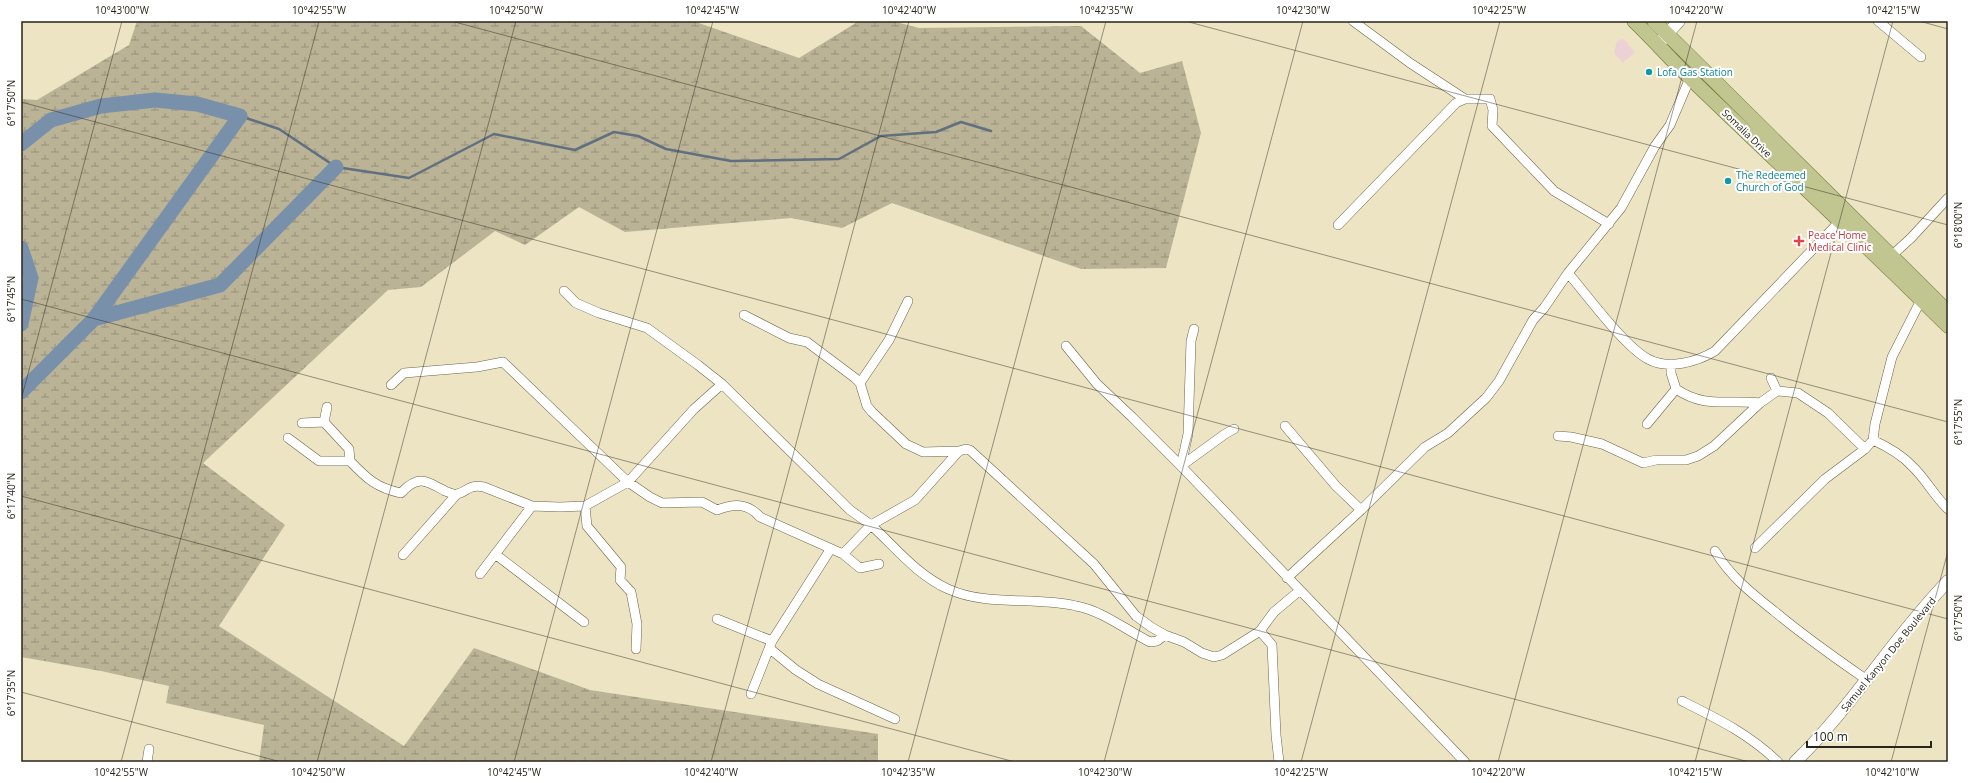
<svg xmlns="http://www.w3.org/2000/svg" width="1969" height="783" viewBox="0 0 1969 783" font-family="'Open Sans',sans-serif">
  <defs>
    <pattern id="wetland-marsh" width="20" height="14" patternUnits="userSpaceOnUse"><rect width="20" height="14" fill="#bbb396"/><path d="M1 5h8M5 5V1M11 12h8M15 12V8" fill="none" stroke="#98917a"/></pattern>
  </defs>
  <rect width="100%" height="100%" fill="#ede4c3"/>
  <!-- medical -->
  <path fill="#edd2d5" d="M1624 39 1635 52 1623 63 1614 53 1617 41Z"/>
  <!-- wetland -->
  <path fill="url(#wetland-marsh)" d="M137 21H693L799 58 859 21H892L919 28 1081 26 1140 73 1182 61 1201 133 1166 268 1081 269 892 203 842 228 791 218 625 232 579 207 525 245 495 231 421 287 388 290 203 463 285 525 219 626 404 746 474 648 590 690 878 734V762H259L264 725 166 703 169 686 101 671 21 657V99L37 100 129 45Z"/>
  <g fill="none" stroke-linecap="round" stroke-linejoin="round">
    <!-- stream -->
    <path stroke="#61707f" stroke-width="2.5" d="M240 116 279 129 336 167 409 178 494 134 575 150 614 132 638 136 666 149 731 161 839 159 881 136 936 132 961 122 991 131"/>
    <!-- river -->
    <path stroke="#7990ab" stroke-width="15" d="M21 144 51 120 101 106 155 100 197 104 240 116 94 319 21 392
      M21 248 31 278 21 324
      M94 319 220 285 336 167"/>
    <defs>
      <path id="street" d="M1353 21 1410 63 1465 99
        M1878 21 1921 57
        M1338 225 1456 103 1465 99H1490L1493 110 1492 126 1554 191 1609 224
        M1888 259 1911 238 1948 198
        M1568 273C1587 295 1624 346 1648 359 1668 370 1697 362 1715 351L1840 221
        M564 291 576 303 599 313 647 328 698 365 722 384 850 510 871 525 915 500 959 451 966 449 970 450 1094 564 1136 616 1151 627 1165 635
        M744 315 789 338 807 342 855 378 860 383 867 406 872 412 906 444 923 452 959 451
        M1066 346 1097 384 1132 417 1181 466 1465 762
        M1671 364V373L1676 389C1706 409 1726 399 1760 403
        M860 383 889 340 908 301
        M391 385 404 373 477 367 503 362 628 482 650 497 662 503 702 502 717 510C733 504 747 502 760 517L843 554 871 525C896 548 917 575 948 589 988 607 1034 596 1076 606 1103 611 1126 630 1150 642L1157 641 1165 635 1184 642 1202 653 1214 657 1222 655 1260 631 1274 612 1299 591
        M1777 391 1798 393 1828 413 1865 449
        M324 422 349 449 350 461C367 479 377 488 401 493 418 475 425 480 445 491 448 492 454 495 457 494 468 492 467 484 484 487L532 506 560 507 585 506 628 482 694 409 722 384
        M302 423 324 422 327 407
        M1647 424 1676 389
        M1285 426 1336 486 1361 510
        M1558 436 1571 437 1602 444 1643 463 1656 460H1686L1698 456 1714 446 1760 403 1777 391 1771 378
        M288 438 319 461H350
        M1873 440C1888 447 1901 454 1912 466 1926 479 1934 496 1948 509
        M1181 466 1188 434 1191 341 1194 329
        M1181 466 1225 434 1234 429
        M585 506 587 526 621 567 620 580 631 592 637 624 636 649
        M1755 548 1825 479 1865 449 1873 440 1875 424 1892 357 1921 300
        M1715 551C1730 576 1751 593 1774 611 1804 636 1835 658 1867 680
        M495 554 584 622
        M843 554 860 568 879 564
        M403 555 457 494
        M480 574 532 506
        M1287 578 1361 510 1425 447 1448 433 1486 398 1499 381 1533 320 1544 308 1568 273 1621 208 1655 146 1670 125 1690 78
        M717 619 772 641
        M1260 631 1272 645 1276 735 1279 762
        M769 648 796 670 818 684 895 719
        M751 694 772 641 830 550
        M1682 701C1718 719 1749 734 1778 762
        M147 762 149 749"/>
      <path id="secondary" d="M1661 41 1679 21
        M1795 762C1852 707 1893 638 1948 581"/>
      <path id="primary" d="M1634 21C1654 40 1672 61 1692 80 1777 162 1864 243 1948 326
        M1654 21 1948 312"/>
    </defs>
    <!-- street casing -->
    <use href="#street" stroke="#6d6447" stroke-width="10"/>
    <!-- secondary casing -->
    <use href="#secondary" stroke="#6d6447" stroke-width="13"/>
    <!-- primary casing -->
    <use href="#primary" stroke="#717538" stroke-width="15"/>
    <!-- street -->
    <use href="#street" stroke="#fff" stroke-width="9"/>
    <!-- secondary -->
    <use href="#secondary" stroke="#fff" stroke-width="12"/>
    <!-- primary -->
    <use href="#primary" stroke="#c1c691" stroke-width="14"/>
  </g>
  <!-- ticks -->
  <path fill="none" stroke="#292519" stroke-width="1" stroke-opacity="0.45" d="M451 21 1948 422M1185 21 1948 225M1919 21 1948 29M21 102 1948 619M21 299 1749 762M21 400 122 21M21 496 1015 762M21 692 281 762M121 762 319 21M317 762 516 21M514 762 713 21M711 762 909 21M908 762 1106 21M1104 762 1303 21M1301 762 1500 21M1498 762 1697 21M1695 762 1893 21M1891 762 1948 551"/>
  <!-- markers -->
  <g fill="#0f9aa8" stroke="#fff" stroke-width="1.5">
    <circle cx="1649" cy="72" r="4"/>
    <circle cx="1728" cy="181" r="4"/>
  </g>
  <path fill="#e0444e" stroke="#fff" stroke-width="1.5" d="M1797 235h4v4h4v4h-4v4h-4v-4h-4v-4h4z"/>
  <g text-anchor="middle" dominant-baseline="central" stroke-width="4" stroke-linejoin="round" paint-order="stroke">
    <!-- culture labels -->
    <g font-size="10" fill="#0d838f" stroke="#fff" text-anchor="start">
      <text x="1657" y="72">Lofa Gas Station</text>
      <text x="1736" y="175">The Redeemed<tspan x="1736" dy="12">Church of God</tspan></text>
    </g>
    <!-- street labels -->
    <g font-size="10" fill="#292519" stroke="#fff">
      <text transform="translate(1747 133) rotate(44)">Somalia Drive</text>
      <text transform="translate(1888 654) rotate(-51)">Samuel Kanyon Doe Boulevard</text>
    </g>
    <!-- health labels -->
    <g font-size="10" fill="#be3a42" stroke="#fff" text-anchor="start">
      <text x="1808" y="235">Peace Home<tspan x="1808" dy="12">Medical Clinic</tspan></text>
    </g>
  </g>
  <!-- border -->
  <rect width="1969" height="783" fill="none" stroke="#ffffff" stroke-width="44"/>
  <!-- scale -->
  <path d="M1807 741v6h124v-6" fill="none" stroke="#292519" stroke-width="2"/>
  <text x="1813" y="741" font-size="12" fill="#292519" stroke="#ffffff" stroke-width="3" paint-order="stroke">100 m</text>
  <rect x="22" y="22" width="1925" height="739" fill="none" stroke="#292519" stroke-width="1.5"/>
  <g font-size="10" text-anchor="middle" fill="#292519">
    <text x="122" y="14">10°43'00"W</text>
    <text x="319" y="14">10°42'55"W</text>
    <text x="516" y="14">10°42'50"W</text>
    <text x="712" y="14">10°42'45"W</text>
    <text x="909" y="14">10°42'40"W</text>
    <text x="1106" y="14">10°42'35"W</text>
    <text x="1303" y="14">10°42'30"W</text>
    <text x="1499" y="14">10°42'25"W</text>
    <text x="1696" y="14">10°42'20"W</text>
    <text x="1893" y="14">10°42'15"W</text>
    <text transform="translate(11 103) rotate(-90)" y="4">6°17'50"N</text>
    <text transform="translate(1958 225) rotate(-90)" y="4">6°18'00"N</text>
    <text transform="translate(11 299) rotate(-90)" y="4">6°17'45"N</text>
    <text transform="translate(1958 422) rotate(-90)" y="4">6°17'55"N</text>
    <text transform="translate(11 496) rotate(-90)" y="4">6°17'40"N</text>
    <text transform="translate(1958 618) rotate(-90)" y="4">6°17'50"N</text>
    <text transform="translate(11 693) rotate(-90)" y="4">6°17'35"N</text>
    <text x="121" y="776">10°42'55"W</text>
    <text x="318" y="776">10°42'50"W</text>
    <text x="514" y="776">10°42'45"W</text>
    <text x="711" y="776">10°42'40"W</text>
    <text x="908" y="776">10°42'35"W</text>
    <text x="1105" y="776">10°42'30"W</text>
    <text x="1301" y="776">10°42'25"W</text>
    <text x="1498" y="776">10°42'20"W</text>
    <text x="1695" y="776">10°42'15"W</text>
    <text x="1892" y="776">10°42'10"W</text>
  </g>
</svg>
